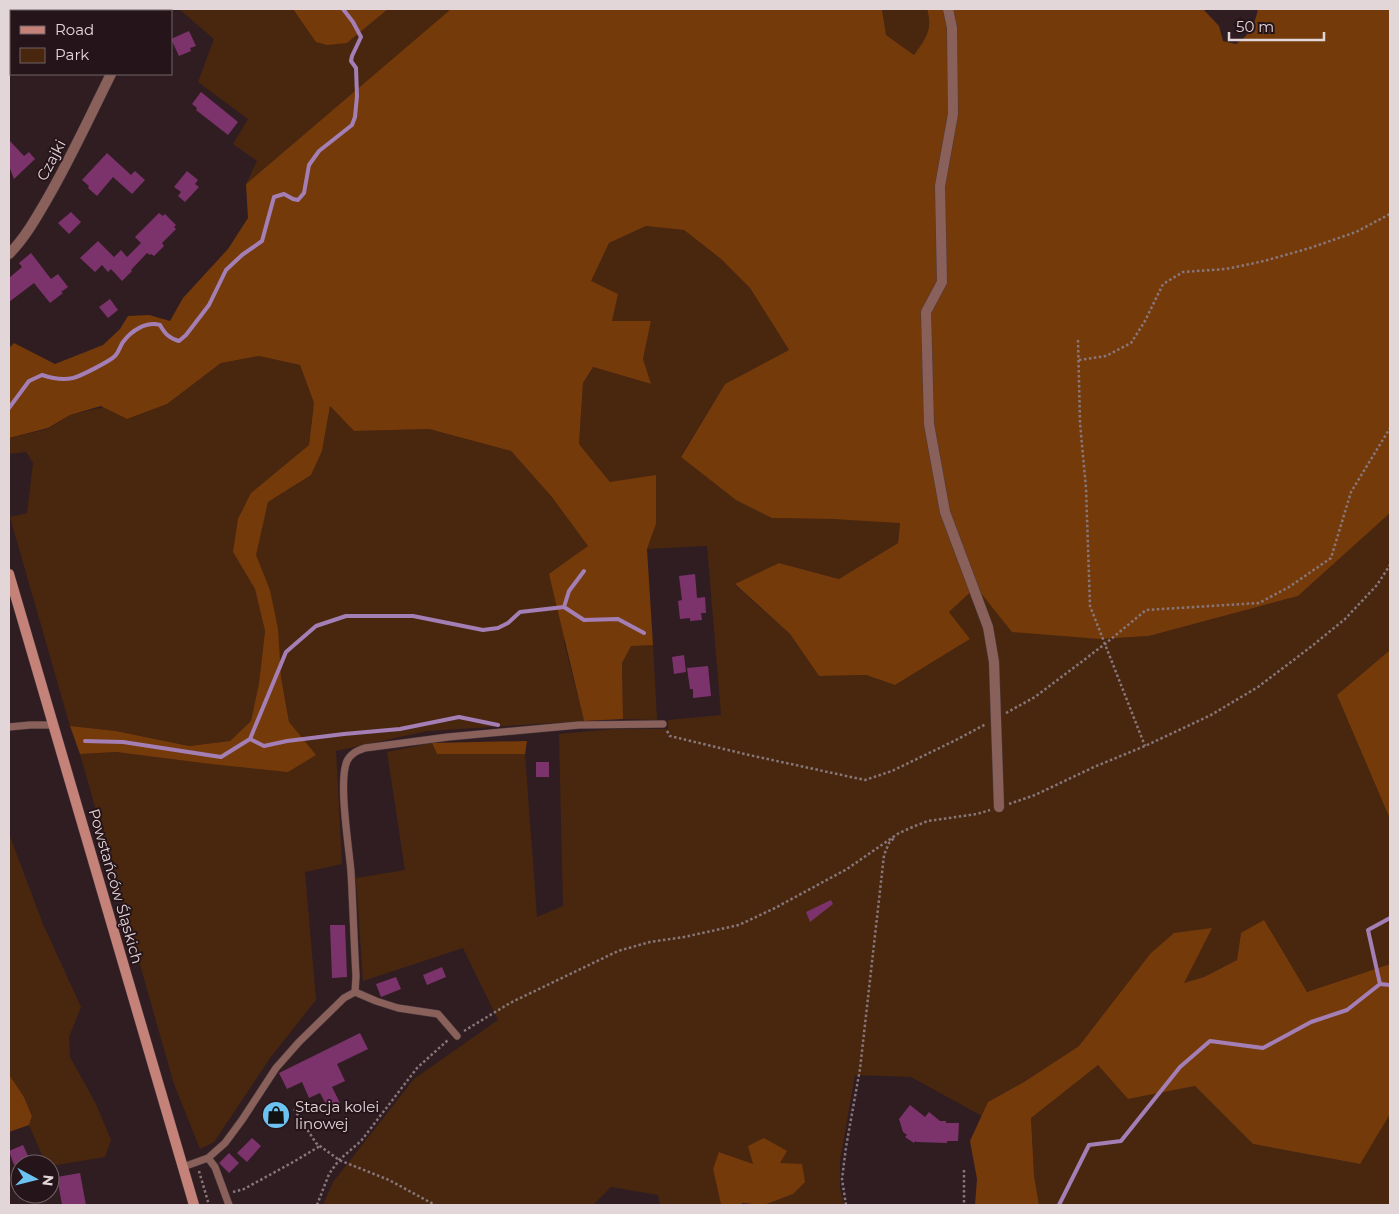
<svg xmlns="http://www.w3.org/2000/svg" width="1399" height="1214" viewBox="0 0 1399 1214" font-family="Montserrat,sans-serif">
  <rect width="100%" height="100%" fill="#301d22"/>
  <!-- green -->
  <path fill="#49270f" d="M179 9H293L296 14 347 43 388 9H451L246 184 257 161 233 144 248 119 198 82 214 39Z
    M882 9H927C933 30 926 39 914 55L886 35Z
    M646 226 684 230 721 259 750 288 789 350 725 384 681 456 772 518 832 519 900 522 898 543 839 579 779 563 735 585 790 634 819 676 866 675 895 685 970 639 949 612 976 587 1100 639 1149 636 1298 596 1390 513V650L1337 695 1390 819V964L1307 992 1241 933 1237 960 1204 977 1183 984 1150 954 1079 1046 1024 1082 988 1102 982 1116 911 1077 855 1075 840 1161V1188L844 1205H764L793 1194 753 1165 720 1152 713 1169 721 1205H660L658 1195 611 1187 593 1205H323L333 1182 414 1079 498 1020 463 948 363 981 356 878 405 870 387 752 432 743 437 754H525L537 917 563 906 559 734 614 729H668V720L721 715 707 546 647 549 656 524 610 482 579 444 583 383 593 367 650 384 643 359 651 321H611L590 281 609 243Z
    M259 356 300 365 314 403 309 445 251 493 233 552 255 589 265 631 259 683 251 721 230 741 189 746 116 731 70 726 10 517 27 513 33 463 26 452 9 454V438L48 429 70 415 104 407 127 419 167 404 221 363Z
    M330 406 354 431 429 429 511 451 552 496 588 546 564 642 584 721 427 731 336 751 342 864 305 872 316 1000 270 1058 214 1142 200 1149 174 1084 80 754 115 752 202 763 289 722 281 677 270 590 255 555 268 502 311 475 322 450Z
    M631 645H653L657 720 623 719 622 663Z
    M9 834 43 924 81 1007 69 1037 70 1057 96 1104 111 1140 105 1157 50 1166V1164H46L29 1125 32 1115 24 1097 10 1076H9Z
    M1098 1064 1128 1099 1195 1086 1253 1144 1359 1164 1390 1114V1205H1039L1034 1175 1031 1118Z"/>
  <!-- forest -->
  <path fill="#753a0a" d="M293 9H388L347 43 327 45 316 42Z
    M451 9H882L886 35 914 55C926 38 933 30 927 9H1203L1219 26 1223 41 1236 44C1249 36 1255 24 1258 9H1390V513L1298 596 1149 636 1100 639 1012 632 976 587 949 612 970 639 895 685 866 675 819 676 790 634 735 584 779 563 839 579 898 543 900 523 832 519 772 518 736 500 681 457 725 384 789 350 750 288 721 259 684 230 646 226 609 243 591 281 618 294 612 321H651L643 359 651 384 593 367 583 383 579 444 610 482 656 475V524L647 549 653 645 631 646 622 663 623 719 584 721 549 574 588 546 552 497 511 451 429 429 354 431 330 406 322 451 311 475 268 502 256 555 270 590 278 629 281 677 289 722 316 755 288 772 202 763 116 752 80 754 70 726 116 731 189 746 230 741 251 721 259 683 265 631 255 589 233 552 238 519 251 493 309 445 314 403 300 365 259 356 221 363 167 404 127 419 101 406 70 415 48 428 9 438V348L14 343 55 364 103 345 120 329 128 316 149 315 170 321 183 298 228 249 248 218 246 184Z
    M1390 650V819L1337 695Z
    M527 741 525 754H437L432 743Z
    M1264 920 1307 992 1390 964V1114L1360 1164 1253 1144 1195 1086 1128 1099 1098 1065 1031 1118 1034 1175 1039 1205H975L977 1179 970 1141 988 1102 1024 1082 1079 1046 1150 954 1174 933 1212 928 1184 983 1204 977 1237 960 1241 933Z
    M9 1076H10L24 1097 32 1116 29 1125 9 1132Z
    M764 1138 787 1151 780 1163 802 1164 805 1182 793 1194 764 1205 742 1203V1205H721L713 1169 719 1152 753 1164 748 1146Z"/>
  <g fill="none" stroke-linecap="round" stroke-linejoin="round">
    <!-- stream -->
    <path stroke="#a37fb5" stroke-width="4" d="M9 408 29 381 42 375C51 378 64 380 73 378 81 376 110 361 115 356 119 352 120 346 123 342 131 331 146 321 160 325 165 334 169 338 179 341L186 335 209 305 226 270 242 255 262 241 274 197 284 194 293 199 298 200 304 193 309 165 319 151 352 125 355 117 357 96 356 68 351 61 352 56 361 37 353 22 343 9
      M564 607 569 591 584 571
      M250 739 264 746 287 741 344 734 400 729 459 717 498 725
      M85 741 123 742 221 757 250 739 286 652 316 626 346 616H413L483 630 498 628 508 623 520 612 564 607 584 620 618 619 644 633
      M1380 984 1390 985
      M1059 1205 1089 1145 1121 1141 1180 1067 1210 1041 1263 1048 1311 1022 1347 1010 1380 984 1368 930 1390 918"/>
  </g>
  <!-- building -->
  <path fill="#7c336c" d="M189 31 196 46 190 48 191 51 179 56 171 39Z
    M201 92 238 122 228 135 196 110 197 108 192 104Z
    M9 140 24 156 29 152 35 159 14 179 9 166Z
    M107 153 131 175 135 171 145 180 132 194 113 177 97 196 88 188 89 186 82 180Z
    M187 171 198 180 195 184 199 187 185 202 178 196 181 192 174 187Z
    M71 212 81 222 69 234 58 223Z
    M159 213 163 216 165 214 176 225 174 227 176 229 162 243 164 246 154 256 151 254 150 255 147 253 131 270 132 271 122 281 111 269 108 272 102 265 95 272 80 258 98 241 114 257 121 250 127 257 141 243 135 237Z
    M31 253 51 279 58 274 68 287 61 292 63 293 50 303 34 283 9 302V278L22 267 19 263Z
    M110 299 118 310 108 318 99 307Z
    M695 574 697 598 705 597 706 613H701L702 620 690 621V618L680 619 678 601 682 600 679 576Z
    M684 655 686 672 674 674 672 657Z
    M708 666 711 696 693 698V689H690L687 668Z
    M536 762H549V777H536Z
    M831 900 833 904 810 922 806 912Z
    M330 925H345L347 977 332 978Z
    M442 967 446 977 427 985 423 975Z
    M396 977 401 989 381 997 376 984Z
    M360 1033 368 1049 337 1064 345 1081 332 1087 340 1103 328 1108 320 1093 309 1098 302 1082 287 1089 279 1073Z
    M269 1102 279 1109 278 1111 282 1113 276 1122 272 1119 270 1122 261 1115Z
    M910 1105 925 1117 929 1112 940 1121H946V1123H959L958 1141H947V1143L916 1142 915 1141 914 1143 905 1137 907 1135 903 1132 899 1119Z
    M252 1138 261 1146 247 1162 237 1153Z
    M23 1145 29 1158 14 1165 9 1151Z
    M229 1153 239 1163 229 1173 219 1163Z
    M80 1173 86 1205H62L57 1177Z"/>
  <g fill="none" stroke-linecap="round" stroke-linejoin="round">
    <defs>
      <path id="lane" d="M9 727 30 725H53
        M355 992 376 1001 398 1008 438 1014 457 1036
        M208 1158 215 1167 229 1205
        M183 1167 208 1158 225 1143 242 1120 276 1068 299 1042 344 998 355 992 356 976C354 942 353 907 351 872 349 847 338 781 347 761 351 753 357 751 365 748L448 737 579 725 663 724"/>
      <path id="street" d="M948 9 952 28 953 114 940 186 942 282 926 312 929 424 945 512 988 627 994 662 999 807
        M143 11 144 9
        M9 254C24 239 35 220 46 201 70 160 90 116 111 74"/>
      <path id="secondary" d="M9 574 194 1205"/>
    </defs>
    <!-- lane casing -->
    <use href="#lane" stroke="#4d3b3f" stroke-width="8"/>
    <!-- street casing -->
    <use href="#street" stroke="#4d3b3f" stroke-width="11"/>
    <!-- secondary casing -->
    <use href="#secondary" stroke="#4d3b3f" stroke-width="11"/>
    <!-- path -->
    <path stroke="#87777b" stroke-width="2.5" stroke-dasharray="2.5 2.5" stroke-linecap="butt" d="M1078 340 1080 423 1086 488 1090 606 1145 746
      M1079 360 1106 356 1131 343 1145 321 1163 284 1183 272 1226 269 1264 261 1310 248 1356 232 1390 214
      M1006 713 1035 697 1105 644 1146 610 1259 603 1289 587 1331 558 1351 492 1390 428
      M667 731 670 736 749 755 865 780 892 771 956 740 986 724
      M1009 804 1035 795 1094 767 1145 746 1211 715 1258 687 1312 646 1345 619 1377 585 1390 565
      M464 1031 510 1003 618 951 650 942 684 937 739 925 775 908 847 869 899 833 915 826 928 821 977 814 990 810
      M294 1109 316 1143 339 1160 389 1180 435 1205
      M964 1170V1205
      M199 1171 209 1205
      M233 1192 244 1189 295 1161 320 1146
      M317 1205 329 1174 339 1160 361 1141 417 1068 448 1040
      M846 1205 842 1179 846 1147 860 1069 884 855 889 843 895 837"/>
    <!-- lane -->
    <use href="#lane" stroke="#8a605a" stroke-width="7"/>
    <!-- street -->
    <use href="#street" stroke="#8a605a" stroke-width="10"/>
    <!-- secondary -->
    <use href="#secondary" stroke="#c58279" stroke-width="10"/>
  </g>
  <!-- icons -->
  <defs>
    <symbol id="shop-disc" viewBox="-11 -11 22 22"><circle r="9.5" fill="#6cc3f2" stroke="#251419"/><path d="M-5-2.5h2.3a2.7 3.5 0 0 1 5.4 0H5L5.5 6h-11ZM-1.5-2.5h3a1.5 2.3 0 0 0-3 0Z" fill="#111"/></symbol>
  </defs>
  <g fill-rule="evenodd">
    <use href="#shop-disc" x="260" y="1099" width="32" height="32"/>
  </g>
  <g text-anchor="middle" dominant-baseline="central" stroke-width="4" stroke-linejoin="round" paint-order="stroke">
    <!-- street labels -->
    <g font-size="15" fill="#e3d6d9" stroke="#251419">
      <text transform="translate(51 160) rotate(-62)">Czajki</text>
      <text transform="translate(116 886) rotate(74)">Powstańców Śląskich</text>
    </g>
    <!-- poi labels -->
    <g font-size="15" fill="#e3d6d9" stroke="#251419" text-anchor="start">
      <text x="295" y="1106">Stacja kolei<tspan x="295" dy="17">linowej</tspan></text>
    </g>
  </g>
  <!-- border -->
  <rect width="1399" height="1214" fill="none" stroke="#e3d6d9" stroke-width="20"/>
  <!-- legend -->
  <rect x="10" y="10" width="162" height="65" fill="#251419" stroke="#716266"/>
  <rect x="20" y="26" width="25" height="8" fill="#c58279" stroke="#716266"/>
  <text x="55" y="35" font-size="15" fill="#e3d6d9">Road</text>
  <rect x="20" y="48" width="25" height="15" fill="#49270f" stroke="#716266"/>
  <text x="55" y="60" font-size="15" fill="#e3d6d9">Park</text>
  <!-- north arrow -->
  <g transform="translate(35 1179) rotate(97)"><circle r="24" fill="#251419" stroke="#716266"/>
  <path d="M0-4L9 19L0 12L-9 19Z" fill="#6cc3f2"/>
  <text y="-8" font-size="14" font-weight="bold" text-anchor="middle" fill="#e3d6d9">N</text>
  </g>
  <!-- scale -->
  <path d="M1229 32v8h95v-8" fill="none" stroke="#e3d6d9" stroke-width="2.5"/>
  <text x="1236" y="32" font-size="15" fill="#e3d6d9" stroke="#251419" stroke-width="4" paint-order="stroke">50 m</text>
</svg>
